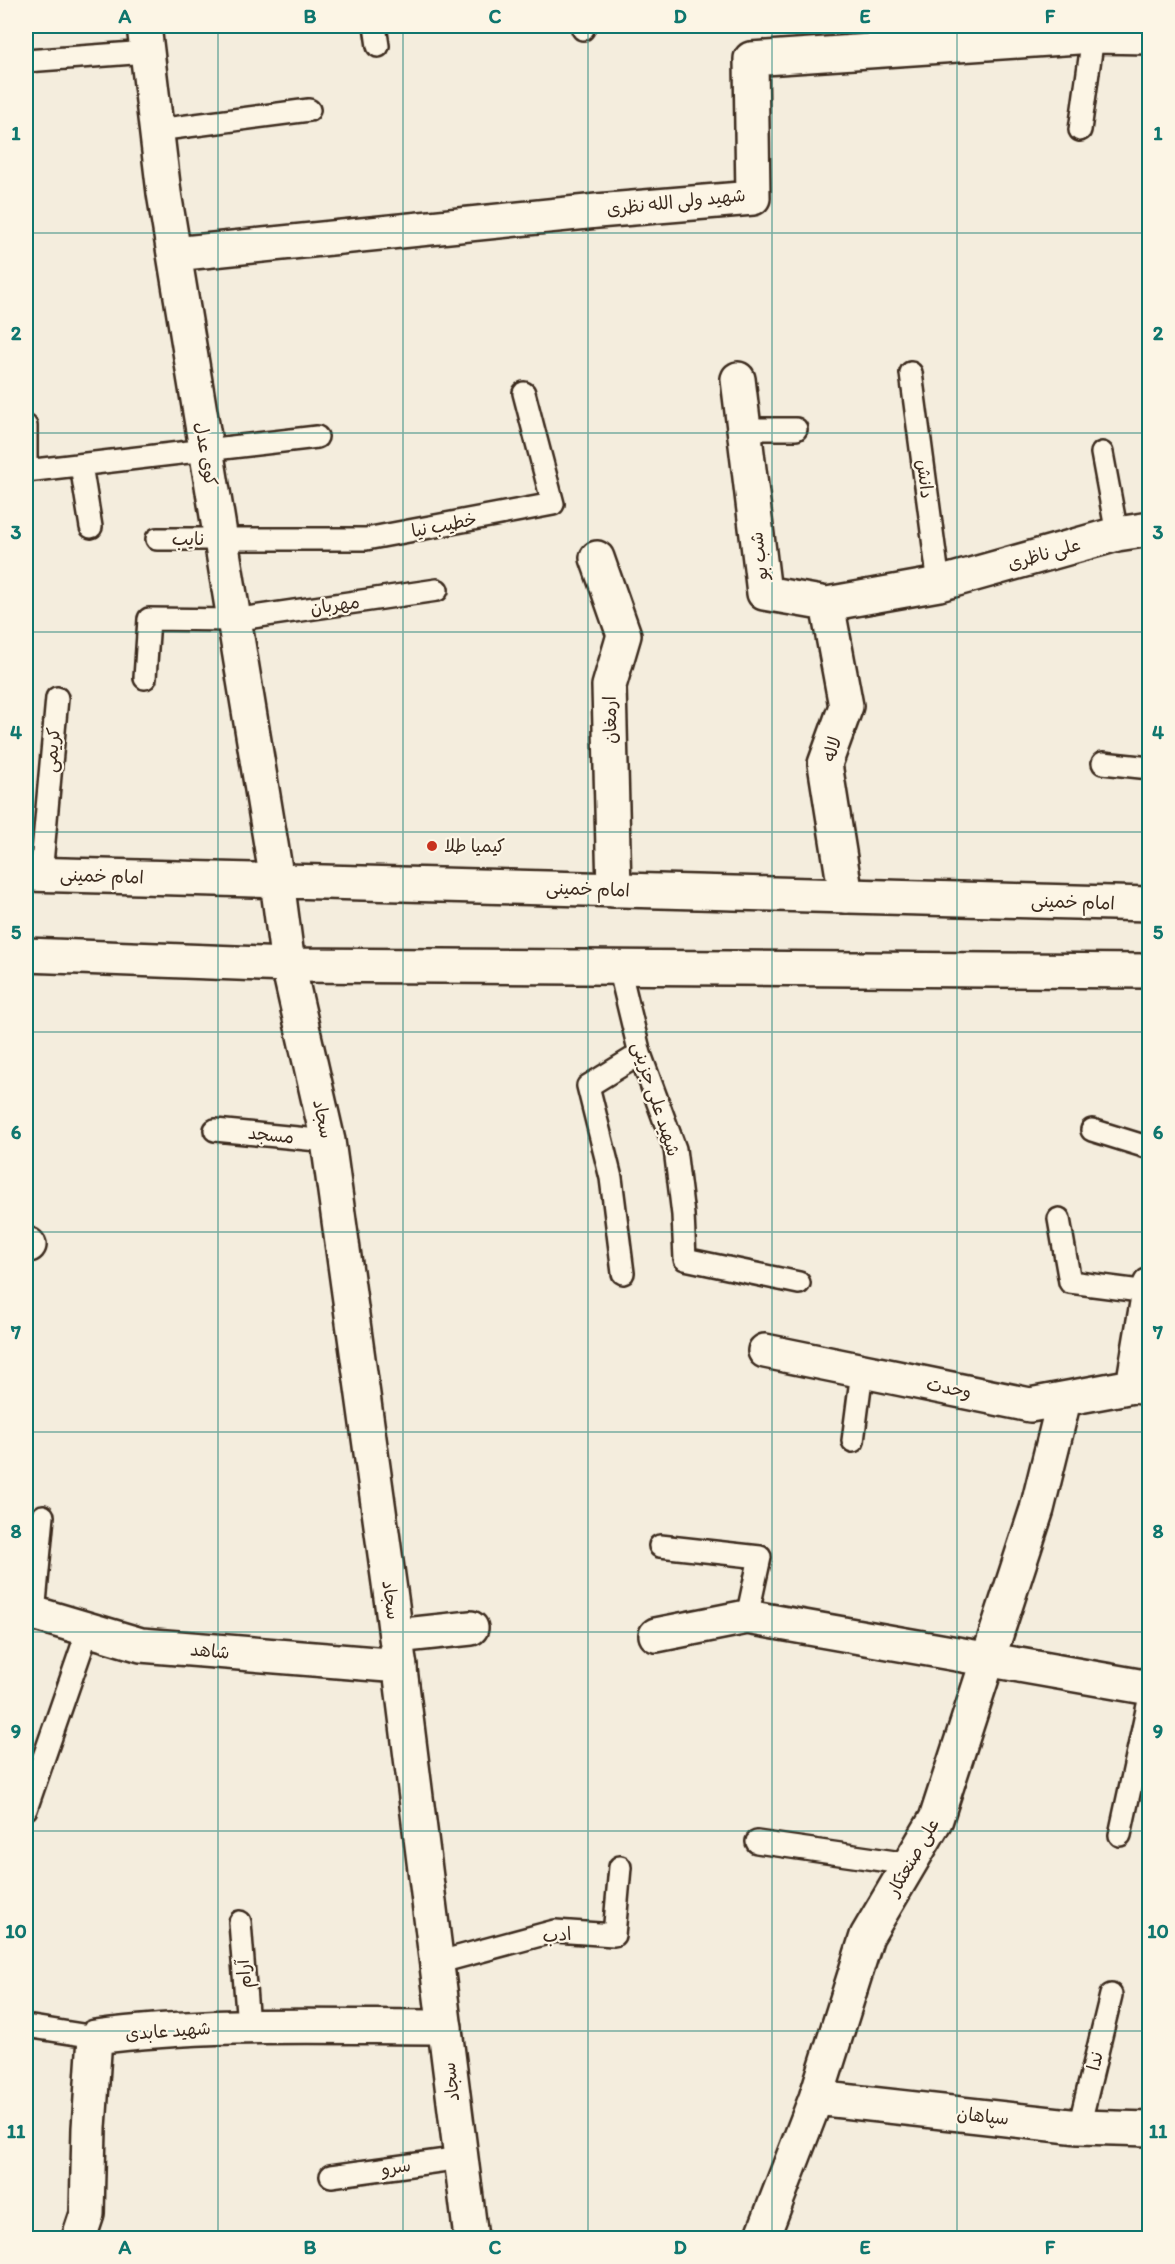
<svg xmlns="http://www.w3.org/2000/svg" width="1175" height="2264" viewBox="0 0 1175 2264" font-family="Itim,'Playpen Sans Arabic',sans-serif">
  <rect width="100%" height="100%" fill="#f4eddd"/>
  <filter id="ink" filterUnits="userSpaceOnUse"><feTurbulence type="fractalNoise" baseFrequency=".0167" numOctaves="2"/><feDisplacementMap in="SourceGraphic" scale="12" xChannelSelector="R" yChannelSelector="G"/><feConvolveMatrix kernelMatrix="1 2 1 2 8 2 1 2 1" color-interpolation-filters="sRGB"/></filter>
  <g filter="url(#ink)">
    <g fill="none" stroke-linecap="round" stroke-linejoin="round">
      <defs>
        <path id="lane" d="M375 26 378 46
          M583 26V29
          M26 61 147 52
          M157 130 309 110
          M1080 130 1093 36
          M911 373 939 584
          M26 426V471
          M744 429H796
          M1102 453 1117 534
          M81 465 91 527
          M26 471 317 437
          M157 539H366L553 504 524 393
          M145 678 149 619 233 620 437 590
          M1103 763 1150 768
          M41 875 57 698
          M619 967 640 1054 675 1149 683 1215 685 1259 799 1283
          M215 1130 328 1141
          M1092 1130 1150 1148
          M1059 1219 1070 1282 1148 1292
          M623 1273 611 1178 588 1086 640 1054
          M853 1441 862 1371
          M660 1546 760 1557 747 1617
          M34 1614 43 1516
          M26 1809 88 1630
          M1120 1835 1150 1696
          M757 1842 909 1864
          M240 1922 248 2026
          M436 1963 555 1931 614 1935 620 1867
          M26 2026 95 2037
          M1079 2127 1111 1995
          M331 2176 461 2158"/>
        <path id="street" d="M144 26 164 193 277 881
          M174 254 597 211 753 198 751 59 1093 36 1150 37
          M738 379 764 593 827 604 939 584 1117 534 1150 529
          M597 558 624 635 609 686 614 890
          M827 604 846 706 825 764 846 896
          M26 1244 29 1245
          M765 1351 1030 1405 1133 1386 1150 1388
          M1133 1386 1150 1285
          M26 1611 141 1645 400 1666
          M656 1635 747 1617 1150 1688
          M396 1636 471 1628
          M816 2098 1079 2127 1150 2129
          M79 2238 87 2214 89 2128 95 2037C211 2022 328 2027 445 2027
          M762 2238 816 2098 867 1936 936 1819 1037 1509 1064 1400"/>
        <path id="secondary" d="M288 965 328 1141 392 1605 471 2238"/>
        <path id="primary" d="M26 874 1150 904
          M277 881 288 965
          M26 955 288 965 1150 971"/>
      </defs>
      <!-- lane casing -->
      <use href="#lane" stroke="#3b2a1e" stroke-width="26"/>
      <!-- street casing -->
      <use href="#street" stroke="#3b2a1e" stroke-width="38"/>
      <!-- secondary casing -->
      <use href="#secondary" stroke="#3b2a1e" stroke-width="38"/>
      <!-- primary casing -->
      <use href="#primary" stroke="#3b2a1e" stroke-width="38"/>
      <!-- lane -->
      <use href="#lane" stroke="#fcf5e5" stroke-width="21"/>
      <!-- street -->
      <use href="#street" stroke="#fcf5e5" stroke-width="33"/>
      <!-- secondary -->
      <use href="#secondary" stroke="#fcf5e5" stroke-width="33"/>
      <!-- primary -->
      <use href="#primary" stroke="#fcf5e5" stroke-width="33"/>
    </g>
  </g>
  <!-- grid -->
  <path fill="none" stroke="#0f766e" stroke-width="1.5" stroke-opacity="0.55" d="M218 26V2238M403 26V2238M588 26V2238M772 26V2238M957 26V2238M26 233H1150M26 433H1150M26 632H1150M26 832H1150M26 1032H1150M26 1232H1150M26 1432H1150M26 1632H1150M26 1831H1150M26 2031H1150"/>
  <!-- markers -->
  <circle fill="#c8321e" stroke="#fcf5e5" stroke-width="2" cx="432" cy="846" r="6"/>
  <g text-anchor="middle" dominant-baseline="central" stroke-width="4.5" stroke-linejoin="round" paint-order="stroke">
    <!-- street labels -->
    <g font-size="18" fill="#3b2a1e" stroke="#fcf5e5">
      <text transform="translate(676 202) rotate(-6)">شهید ولی الله نظری</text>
      <text transform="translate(206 454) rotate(81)">کوی عدل</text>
      <text transform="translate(925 479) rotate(83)">دانش</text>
      <text transform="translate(444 525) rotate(-11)">خطیب نیا</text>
      <text x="188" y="539">نایب</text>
      <text transform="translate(1044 554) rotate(-16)">علی ناظری</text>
      <text transform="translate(759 556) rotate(-97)">شب بو</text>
      <text transform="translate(335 605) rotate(-8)">مهربان</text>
      <text transform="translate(610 720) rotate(-91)">ارمغان</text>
      <text transform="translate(832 749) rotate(-74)">لاله</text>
      <text transform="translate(52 750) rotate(-85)">کریمی</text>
      <text transform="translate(102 876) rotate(2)">امام خمینی</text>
      <text transform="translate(588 889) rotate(2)">امام خمینی</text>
      <text transform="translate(1073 902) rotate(2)">امام خمینی</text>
      <text transform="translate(656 1099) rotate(72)">شهید علی جزینی</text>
      <text transform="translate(323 1119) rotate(78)">سجاد</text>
      <text transform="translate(271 1135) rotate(6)">مسجد</text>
      <text transform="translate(949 1388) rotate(11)">وحدت</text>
      <text transform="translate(391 1600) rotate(82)">سجاد</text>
      <text transform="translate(210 1651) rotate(5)">شاهد</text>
      <text transform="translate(913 1857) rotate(-60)">علی صنعتکار</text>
      <text transform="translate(557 1935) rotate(-5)">ادب</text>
      <text transform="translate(244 1974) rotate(-95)">آرام</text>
      <text transform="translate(168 2031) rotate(-4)">شهید عابدی</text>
      <text transform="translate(1095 2061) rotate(-77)">ندا</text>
      <text transform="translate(451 2082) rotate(-97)">سجاد</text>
      <text transform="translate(983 2116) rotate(6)">سپاهان</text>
      <text transform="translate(396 2167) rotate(-8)">سرو</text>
    </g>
    <!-- poi labels -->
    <g font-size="18" fill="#3b2a1e" stroke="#fcf5e5" text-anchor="start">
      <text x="444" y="846">کیمیا طلا</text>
    </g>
  </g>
  <!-- margin -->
  <rect width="1175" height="2264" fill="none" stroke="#fcf5e5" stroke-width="66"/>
  <rect x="33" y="33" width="1109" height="2198" fill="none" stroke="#0f766e" stroke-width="2"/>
  <g font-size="20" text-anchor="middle" font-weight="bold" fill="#0f766e">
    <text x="125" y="23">A</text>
    <text x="310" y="23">B</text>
    <text x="495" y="23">C</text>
    <text x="680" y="23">D</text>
    <text x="865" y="23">E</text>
    <text x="1050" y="23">F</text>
    <text x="16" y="140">1</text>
    <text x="1158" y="140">1</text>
    <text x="16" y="340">2</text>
    <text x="1158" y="340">2</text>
    <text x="16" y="539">3</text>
    <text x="1158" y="539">3</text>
    <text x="16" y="739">4</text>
    <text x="1158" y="739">4</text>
    <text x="16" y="939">5</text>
    <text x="1158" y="939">5</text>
    <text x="16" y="1139">6</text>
    <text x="1158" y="1139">6</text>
    <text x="16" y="1339">7</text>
    <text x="1158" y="1339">7</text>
    <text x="16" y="1538">8</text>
    <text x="1158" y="1538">8</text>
    <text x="16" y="1738">9</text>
    <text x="1158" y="1738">9</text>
    <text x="16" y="1938">10</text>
    <text x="1158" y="1938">10</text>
    <text x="16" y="2138">11</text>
    <text x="1158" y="2138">11</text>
    <text x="125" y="2254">A</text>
    <text x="310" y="2254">B</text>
    <text x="495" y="2254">C</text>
    <text x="680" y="2254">D</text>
    <text x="865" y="2254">E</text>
    <text x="1050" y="2254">F</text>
  </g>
</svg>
